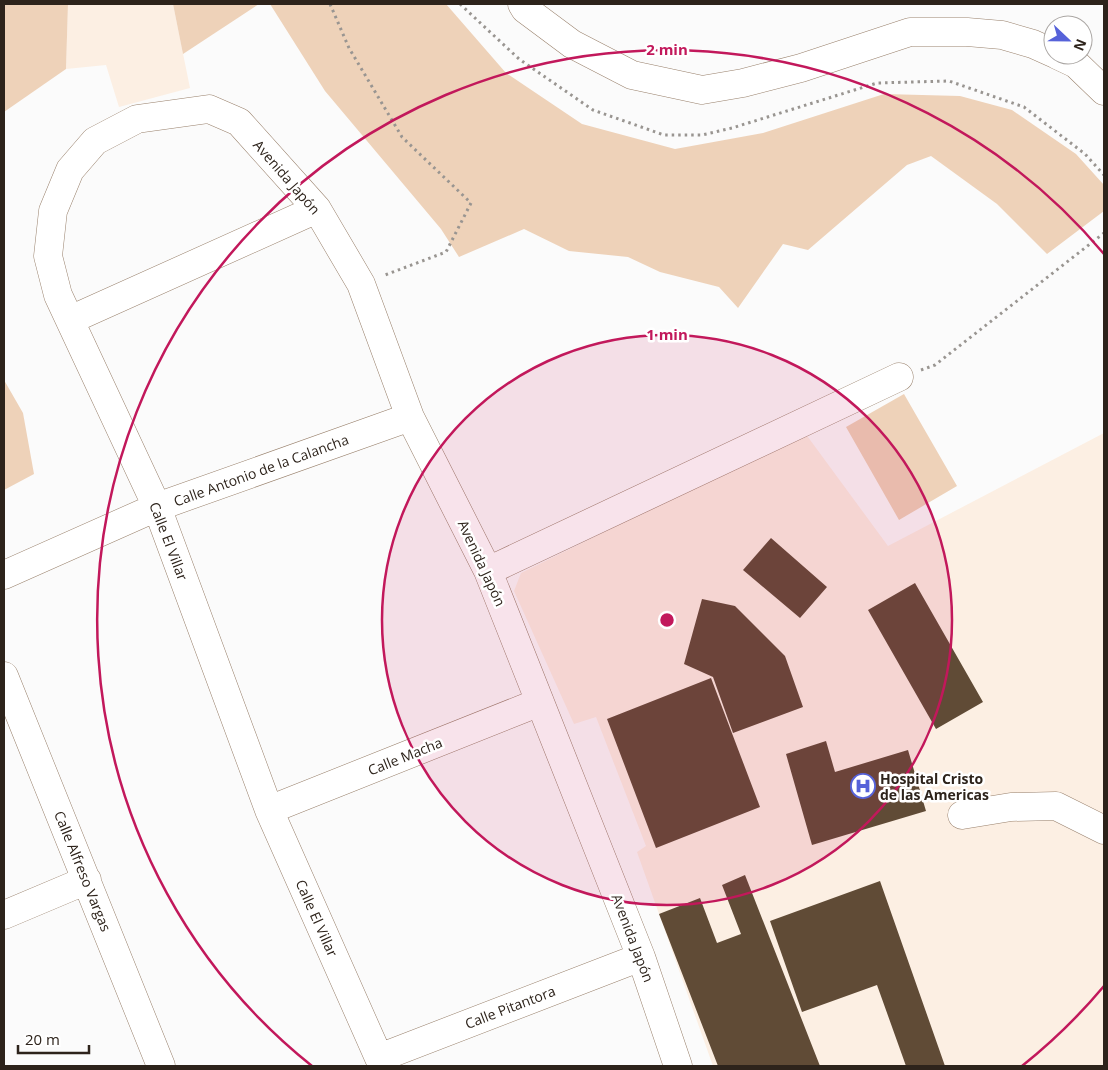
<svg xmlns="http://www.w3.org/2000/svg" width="1108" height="1070" viewBox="0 0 1108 1070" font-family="'Open Sans',sans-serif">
  <rect width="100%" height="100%" fill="#fbfbfb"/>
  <!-- built -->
  <path fill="#fcefe3" d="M68 4H173L190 88 119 107 106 65 66 69Z
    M805 433 888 546 1104 433V1066H713L637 852 646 846 596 717 574 724 514 591 521 573Z"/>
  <!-- green -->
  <path fill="#eed2b9" d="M4 4H68L66 69 4 112Z
    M173 4H259L183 54Z
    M270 4H446L506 73 582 124 675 149 763 133 884 94 960 96 1012 110 1076 154 1104 185V211L1047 254 997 204 931 156 907 165 808 250 783 244 738 308 719 287 660 272 628 257 569 251 524 229 459 257 441 229 325 91Z
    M4 380 23 413 34 474 4 490Z
    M904 394 957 486 899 520 846 427Z"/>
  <!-- building -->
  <path fill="#604b36" d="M771 538 827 587 800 618 743 570Z
    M915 583 983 702 936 729 868 610Z
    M702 599 735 606 785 656 803 707 733 733 713 677 684 664Z
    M711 678 760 807 656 848 607 719Z
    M826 741 835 772 908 750 926 811 812 845 786 754Z
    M745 875 820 1066H718L659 914 700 898 717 943 741 934 722 885Z
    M880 881 945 1066H906L877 985 802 1012 770 921Z"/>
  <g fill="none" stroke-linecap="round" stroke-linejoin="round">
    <defs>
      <path id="minor" d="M522 4 525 9 572 44 632 75 702 90 743 83 801 68 910 32H967L1002 35 1033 44 1053 53
        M1057 55 1076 64 1104 91
        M70 320 317 209
        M488 571 899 377
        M4 575 157 507 410 417
        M4 676 161 1066
        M269 810 540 702
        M962 815 1011 807 1056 806 1104 830
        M4 915 87 880
        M379 1058 269 810 157 507 58 295 48 256 53 211 70 170 95 141 137 119 209 109 239 122 317 209 361 284 410 417 488 571 641 957 678 1066
        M379 1058 641 957"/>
    </defs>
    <!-- minor casing -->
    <use href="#minor" stroke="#99816c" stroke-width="29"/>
    <!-- path -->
    <path stroke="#999591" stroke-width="3" stroke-dasharray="2.5 4" stroke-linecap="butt" d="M330 4 349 48 402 137 471 203 446 252 385 275
      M460 4 519 59 593 110 664 135H702L732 128 877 83 949 81 1024 107 1085 154 1104 175
      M921 370 935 365 1104 233"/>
    <!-- minor -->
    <use href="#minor" stroke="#fff" stroke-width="28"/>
  </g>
  <!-- distance rings -->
  <circle cx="667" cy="620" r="285" fill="#c2185b" fill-opacity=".12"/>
  <g fill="none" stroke="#c2185b" stroke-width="2.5">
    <circle cx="667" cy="620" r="285"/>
    <path d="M1104 986A570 570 0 0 1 1022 1066M312 1066A570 570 0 1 1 1104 254"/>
  </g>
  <!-- icons -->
  <defs>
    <symbol id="hospital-ring" viewBox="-11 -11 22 22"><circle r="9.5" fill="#fff" stroke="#5662d9" stroke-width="1.5"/><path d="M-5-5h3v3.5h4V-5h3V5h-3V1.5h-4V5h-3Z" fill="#5662d9"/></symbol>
  </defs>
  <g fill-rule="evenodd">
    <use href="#hospital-ring" x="849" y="772" width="28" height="28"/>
  </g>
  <g text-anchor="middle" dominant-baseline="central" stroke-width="5" stroke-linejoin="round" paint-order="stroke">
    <!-- street labels -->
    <g font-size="14" fill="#2d231b" stroke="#fff">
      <text transform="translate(287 177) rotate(49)">Avenida Japón</text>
      <text transform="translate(261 470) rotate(-20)">Calle Antonio de la Calancha</text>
      <text transform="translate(169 541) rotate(69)">Calle El Villar</text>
      <text transform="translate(482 563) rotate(65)">Avenida Japón</text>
      <text transform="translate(405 756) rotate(-22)">Calle Macha</text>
      <text transform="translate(83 871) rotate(68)">Calle Alfreso Vargas</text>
      <text transform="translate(317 918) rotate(66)">Calle El Villar</text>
      <text transform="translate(633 938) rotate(69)">Avenida Japón</text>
      <text transform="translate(510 1007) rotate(-21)">Calle Pitantora</text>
    </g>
    <!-- poi labels -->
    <g font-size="14" font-weight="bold" fill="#2d231b" stroke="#fff" text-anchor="start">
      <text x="880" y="778">Hospital Cristo<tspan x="880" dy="16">de las Americas</tspan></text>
    </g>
  </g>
  <circle cx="667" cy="620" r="8" fill="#c2185b" stroke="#fff" stroke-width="2.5"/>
  <g font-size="15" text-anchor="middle" font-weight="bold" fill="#c2185b" stroke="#fff" stroke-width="5" stroke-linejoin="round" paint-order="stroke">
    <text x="667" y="55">2 min</text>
    <text x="667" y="340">1 min</text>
  </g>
  <!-- border -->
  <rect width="1108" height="1070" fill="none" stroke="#2d231b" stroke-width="10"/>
  <!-- north arrow -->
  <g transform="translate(1068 40) rotate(112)"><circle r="24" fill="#ffffff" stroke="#aba7a4"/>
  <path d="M0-4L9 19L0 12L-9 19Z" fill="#5662d9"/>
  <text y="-8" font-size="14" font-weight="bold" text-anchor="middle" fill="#2d231b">N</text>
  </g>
  <!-- scale -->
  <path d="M18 1045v8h71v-8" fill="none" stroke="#2d231b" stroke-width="2.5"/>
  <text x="25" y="1045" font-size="15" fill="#2d231b" stroke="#ffffff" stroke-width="4" paint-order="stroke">20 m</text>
</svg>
